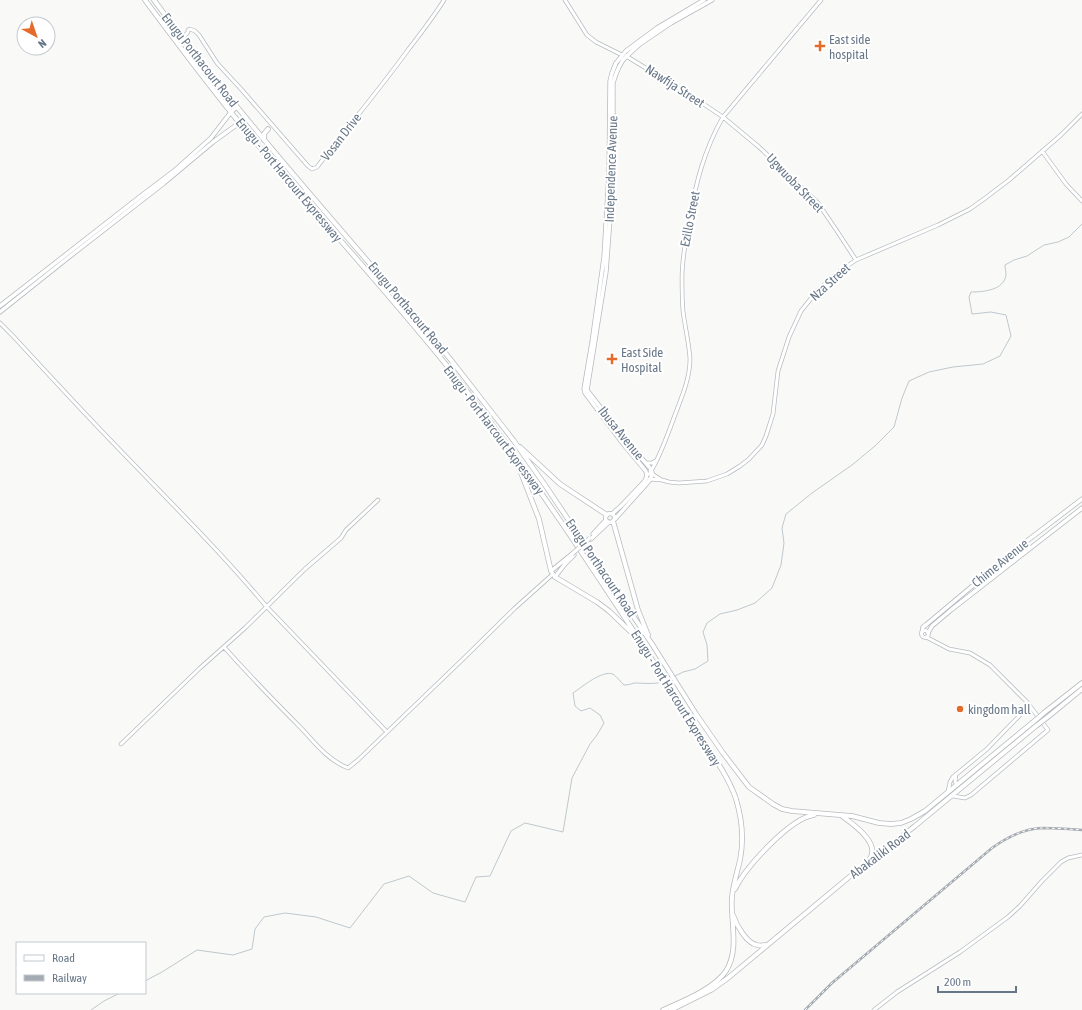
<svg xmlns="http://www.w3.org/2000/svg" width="1082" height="1010" viewBox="0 0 1082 1010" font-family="'Asap Condensed',sans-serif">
  <rect width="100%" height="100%" fill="#f9faf7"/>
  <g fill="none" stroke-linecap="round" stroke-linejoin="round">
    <!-- stream -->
    <path stroke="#bfc8ce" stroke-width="1" d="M675 676 683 672 695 669 708 661 707 645 703 632 707 623 720 614 737 610 755 603 772 588 781 565 784 543 782 528 786 514 812 493 852 465 875 446 894 427 902 398 909 381 929 372 953 367 983 364 1000 356 1011 336 1006 315 991 312 972 314 969 297 971 292C984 292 1004 290 1006 275 1006 271 1005 268 1005 265L1014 260 1027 256 1044 245 1058 242 1069 237 1082 224
      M145 981 162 972 197 950 233 955 252 949 255 929 264 917 285 913 316 917 350 928 384 884 409 876 433 893 465 902 476 877 490 876 511 831 525 823 563 832 572 778 590 744 597 735 604 723 600 715 590 708 581 711 575 706 573 693C582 687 602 670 613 674 616 676 621 682 624 685 628 685 631 684 634 683 645 683 655 685 665 681
      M91 1010 104 1001 120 993"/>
    <defs>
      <path id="secondary" d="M565 0 587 35 596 42 622 55
        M182 39 188 32V30L190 29 195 31 199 35 217 63 241 89 308 166 312 169 317 167C347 128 379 90 408 50 420 34 433 18 444 0
        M626 56 690 95 723 117 759 147 818 203 837 231 856 260
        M1042 151 1066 184 1082 201
        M0 323 13 336C48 374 83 412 119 449 169 501 220 551 266 606L387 732
        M646 463H652L657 460
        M650 471H651C660 456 666 439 672 423 679 403 690 381 690 359 689 343 685 327 683 311 682 300 682 289 682 278 682 258 686 239 689 220 696 183 704 150 723 117L821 0
        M647 474H652L660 479
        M649 479 662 480 669 482 679 483 707 481 727 474 740 466 749 459 762 445 766 436 773 414 778 371 789 337 801 311 817 291 840 271 856 260 938 225 970 209 984 199 1009 180 1061 135 1082 114
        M921.5 634a3.5 3.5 0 1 1 7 0a3.5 3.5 0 1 1-7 0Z
        M926 637 949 649 970 653 990 665 1027 702 1048 730 971 795 965 798 953 796
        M224 647C249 675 275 702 302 729 315 743 329 761 348 768L358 760 461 661 515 608 553 574
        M121 744 200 668 245 628 305 569 341 538 346 530 378 500
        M956 774 955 782 957 784
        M948 792 950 782 953 777 987 749 1023 712 1030 707
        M874 1010 897 992 960 952 1008 917 1020 906 1042 881 1061 862 1068 858 1082 855"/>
      <path id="primary" d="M0 306 141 196 174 171 211 138 231 112 237 107
        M0 312 69 257 164 183 213 142 246 118
        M605.5 518a4.5 4.5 0 1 1 9 0a4.5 4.5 0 1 1-9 0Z
        M612 514 621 506 644 482C647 478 648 474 645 470L624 445 585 393 584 389 592 342 604 257 609 173 610 81 612 73 616 63 626 51 657 28 704 0
        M615 519 649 481 651 478 652 472 650 468 625 439 587 390 606 272 610 219 613 160V83L616 74 619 67 623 60 629 54 640 44 671 23 712 0
        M593 534 606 520
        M591 539 609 522
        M572 554 551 571 555 577 565 564 574 555
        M922 632 923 627 927 624 1019 547 1082 499
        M928 633 932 626 951 610 1082 508"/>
      <path id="highway" d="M145 0C180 47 215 94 252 138 317 215 385 289 448 367 518 455 580 549 642 644 662 675 682 707 702 739 714 757 729 778 736 799 742 819 744 840 740 860 737 873 733 885 732 897 730 921 740 949 726 971 714 989 683 1001 663 1010
        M154 0C239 116 336 223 429 333L451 360 514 441 545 485 652 644 696 714 723 753 749 787 773 804 782 809 792 811 852 816 879 823 891 824 901 823 911 819 925 811 1032 723
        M264 140V134L268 129
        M520 447 560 484 607 515
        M516 460 539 519 551 571
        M613 521 638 610 648 635
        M555 577 597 602 609 611 632 633
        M1045 712 1082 683
        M1049 716 1082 689
        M842 816C853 824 882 844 869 860
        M735 889C745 868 790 818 814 815
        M733 915C736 924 746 943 757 945 760 946 763 945 766 945
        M671 1010 711 990 728 978 854 873 915 826 1036 726"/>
    </defs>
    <!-- secondary casing -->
    <use href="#secondary" stroke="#b7bcc1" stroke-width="4.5"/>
    <!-- primary casing -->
    <use href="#primary" stroke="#b6babf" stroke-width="5"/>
    <!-- highway casing -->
    <use href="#highway" stroke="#b8bbbf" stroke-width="5.5"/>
    <!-- secondary -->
    <use href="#secondary" stroke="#fff" stroke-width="3"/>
    <!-- primary -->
    <use href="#primary" stroke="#fff" stroke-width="3.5"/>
    <!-- highway -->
    <use href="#highway" stroke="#fff" stroke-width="4"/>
    <defs>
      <path id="rail" d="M805 1010 832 983 992 848C1006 838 1023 829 1041 828 1054 828 1068 829 1082 830"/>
    </defs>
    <!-- rail casing -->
    <use href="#rail" stroke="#a5abb2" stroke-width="2.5"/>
    <!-- rail -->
    <use href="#rail" stroke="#fff" stroke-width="1" stroke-dasharray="3" stroke-linecap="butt"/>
    <defs>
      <path id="primary-bridge" d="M572 554 590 538"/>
      <path id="highway-bridge" d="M1032 723 1045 712
        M1036 726 1049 716"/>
    </defs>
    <!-- primary-bridge casing -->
    <use href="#primary-bridge" stroke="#b6babf" stroke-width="5" stroke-linecap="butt"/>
    <!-- highway-bridge casing -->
    <use href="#highway-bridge" stroke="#b8bbbf" stroke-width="5.5" stroke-linecap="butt"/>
    <!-- primary-bridge -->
    <use href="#primary-bridge" stroke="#fff" stroke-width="3.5"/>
    <!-- highway-bridge -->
    <use href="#highway-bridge" stroke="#fff" stroke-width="4"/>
  </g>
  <!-- markers -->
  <g fill="#e56b2c" stroke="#fff" stroke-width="1.5">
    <path d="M818 40h4v4h4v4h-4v4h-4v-4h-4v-4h4z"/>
    <path d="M610 353h4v4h4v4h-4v4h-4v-4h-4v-4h4z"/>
    <circle cx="960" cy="709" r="4"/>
  </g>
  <g text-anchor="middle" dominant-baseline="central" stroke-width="4" stroke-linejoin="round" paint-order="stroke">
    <!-- poi labels -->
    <g font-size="13" fill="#687788" stroke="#fff" text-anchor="start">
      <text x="829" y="39">East side<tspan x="829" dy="15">hospital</tspan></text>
      <text x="621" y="352">East Side<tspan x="621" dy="15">Hospital</tspan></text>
      <text x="968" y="709">kingdom hall</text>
    </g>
    <!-- street labels -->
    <g font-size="13" fill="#687788" stroke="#fff">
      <text transform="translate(200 60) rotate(52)">Enugu Porthacourt Road</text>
      <text transform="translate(675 86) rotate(33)">Nawfija Street</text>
      <text transform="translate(341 137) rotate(-52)">Vosan Drive</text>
      <text transform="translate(611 169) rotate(-88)">Independence Avenue</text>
      <text transform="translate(289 180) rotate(50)">Enugu - Port Harcourt Expressway</text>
      <text transform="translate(795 183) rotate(46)">Ugwuoba Street</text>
      <text transform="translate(690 219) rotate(-79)">Ezillo Street</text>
      <text transform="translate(830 282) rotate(-42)">Nza Street</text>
      <text transform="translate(408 308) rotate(50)">Enugu Porthacourt Road</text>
      <text transform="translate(494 430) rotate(53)">Enugu - Port Harcourt Expressway</text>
      <text transform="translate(621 433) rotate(51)">Ibusa Avenue</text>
      <text transform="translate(1000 563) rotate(-39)">Chime Avenue</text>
      <text transform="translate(601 568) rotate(56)">Enugu Porthacourt Road</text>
      <text transform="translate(676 698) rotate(58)">Enugu - Port Harcourt Expressway</text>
      <text transform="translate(880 854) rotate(-37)">Abakaliki Road</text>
    </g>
  </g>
  <!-- legend -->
  <rect x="16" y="942" width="130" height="52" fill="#ffffff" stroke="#c3c9cf"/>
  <rect x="24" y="955" width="20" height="6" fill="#ffffff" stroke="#c3c9cf"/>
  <text x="52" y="962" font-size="12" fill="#687788">Road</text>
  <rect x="24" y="975" width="20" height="6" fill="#a5abb2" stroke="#c3c9cf"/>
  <text x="52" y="982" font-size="12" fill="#687788">Railway</text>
  <!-- north arrow -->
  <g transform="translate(36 36) rotate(140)"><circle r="19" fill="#ffffff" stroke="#c3c9cf"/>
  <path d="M0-3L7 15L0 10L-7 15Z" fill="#e56b2c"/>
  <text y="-6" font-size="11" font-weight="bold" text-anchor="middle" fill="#687788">N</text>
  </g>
  <!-- scale -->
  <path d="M938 986v6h78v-6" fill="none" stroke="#687788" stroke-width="2"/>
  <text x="944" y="986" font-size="12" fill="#687788" stroke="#ffffff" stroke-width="3" paint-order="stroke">200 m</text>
</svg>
